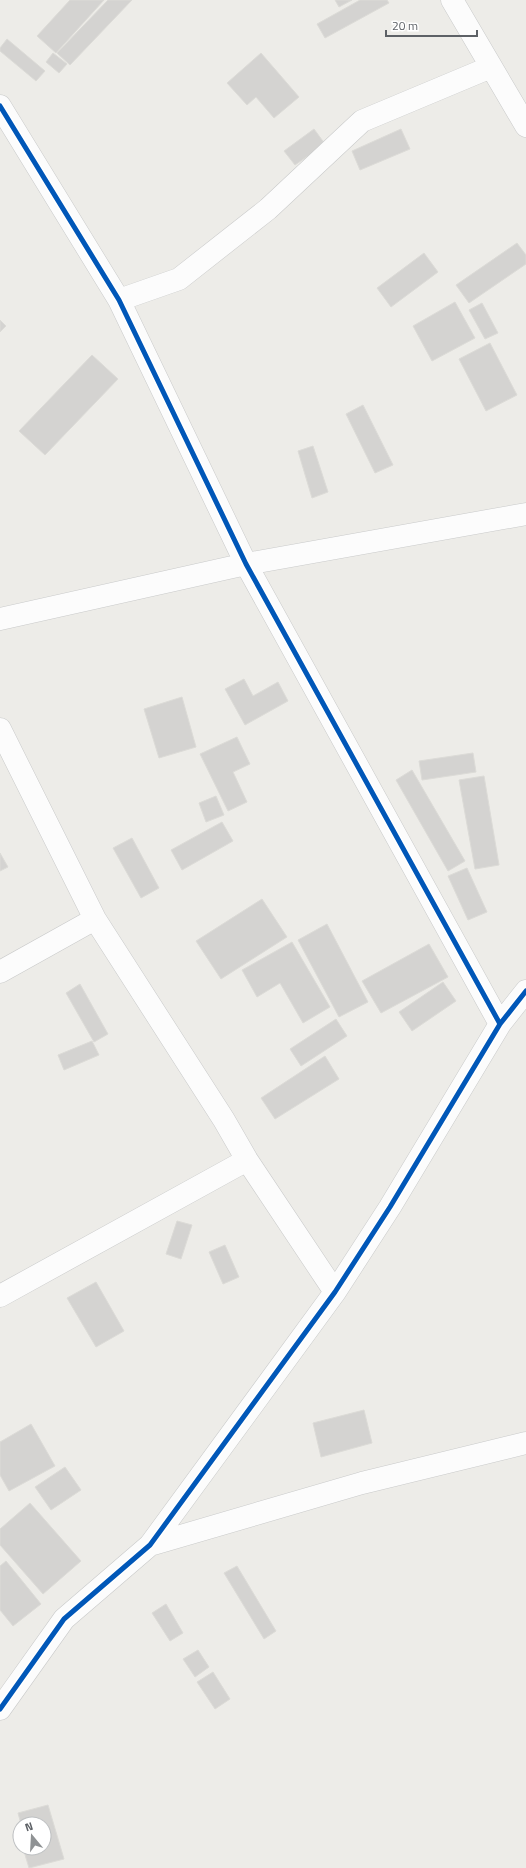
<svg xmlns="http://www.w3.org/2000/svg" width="526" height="1868" viewBox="0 0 526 1868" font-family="'Titillium Web',sans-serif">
  <rect width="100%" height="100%" fill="#edece8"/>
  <!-- building -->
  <path fill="#d4d3d1" stroke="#dcdbd7" d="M70 0H104L56 53 37 36Z
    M108 0H132L70 65 57 53Z
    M335 0H352L339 7Z
    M360 0H387L389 3 325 38 317 24Z
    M7 39 45 71 36 81 0 51V48Z
    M53 53 67 64 59 73 46 62Z
    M261 53 299 97 274 118 256 97 247 105 227 83Z
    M314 129 325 144 295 165 284 151Z
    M401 129 410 149 360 170 352 151Z
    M517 243 526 255V264L469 303 456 285Z
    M424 253 438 272 391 307 377 288Z
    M455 302 475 338 432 361 413 326Z
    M482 303 498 333 485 339 469 310Z
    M0 320 6 326 0 332Z
    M490 343 517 395 486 411 459 359Z
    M92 355 118 379 45 455 19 431Z
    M363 405 393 465 375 473 346 414Z
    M313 446 328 492 312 498 298 451Z
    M244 679 253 696 278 682 288 701 245 725 225 689Z
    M182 697 196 747 159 758 144 709Z
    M237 737 250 764 233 772 247 802 228 811 200 754Z
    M473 753 476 772 422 780 419 761Z
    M412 770 465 861 448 871 396 780Z
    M484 776 499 865 475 869 459 780Z
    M216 796 224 815 206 822 199 803Z
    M222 822 233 841 182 870 171 850Z
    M132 838 159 888 141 898 113 848Z
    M0 853 8 867 0 871Z
    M467 868 487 912 468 920 448 876Z
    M262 899 287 937 221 979 196 941Z
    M327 924 368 1002 339 1017 298 940Z
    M292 942 330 1007 303 1023 280 983 257 997 242 970Z
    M429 944 448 977 381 1013 362 981Z
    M443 982 456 1001 412 1031 399 1012Z
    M80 984 108 1034 94 1042 66 993Z
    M336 1019 347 1036 301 1066 290 1049Z
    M92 1041 99 1055 64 1070 58 1055Z
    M325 1056 339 1079 275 1119 261 1098Z
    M177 1221 192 1225 181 1259 166 1254Z
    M225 1245 239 1277 223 1284 209 1252Z
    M96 1282 124 1331 96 1347 67 1298Z
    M364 1410 372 1443 321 1457 313 1423Z
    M31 1424 55 1466 9 1491 0 1475V1442Z
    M65 1467 81 1490 51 1510 35 1487Z
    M30 1503 81 1561 43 1594 0 1545V1529Z
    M6 1561 41 1604 13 1626 0 1610V1566Z
    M237 1566 276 1631 264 1639 224 1573Z
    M166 1604 183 1633 170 1641 152 1613Z
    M198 1650 209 1667 195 1677 183 1659Z
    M213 1672 230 1699 215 1709 197 1682Z
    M48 1805 64 1859 29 1868 23 1848H44V1824H21L18 1813Z"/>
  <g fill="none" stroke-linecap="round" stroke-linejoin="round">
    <defs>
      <path id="minor" d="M452 0 526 126
        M0 106 119 300 246 564 500 1024
        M119 300 179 279 268 209 362 121 491 67
        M0 619 246 564 526 514
        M0 729 95 919 224 1120 247 1160 335 1292
        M0 972 95 919
        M0 1296 247 1160
        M150 1545 362 1483 526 1443
        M0 1709 64 1619 150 1545 335 1292 390 1207 500 1024 526 991"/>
    </defs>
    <!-- minor casing -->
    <use href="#minor" stroke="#c9caca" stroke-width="23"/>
    <!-- minor -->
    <use href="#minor" stroke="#fcfcfc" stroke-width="22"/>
    <defs>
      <path id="cycleway" d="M0 106 119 300 246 564 500 1024
        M0 1709 64 1619 150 1545 335 1292 390 1207 500 1024 526 991"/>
    </defs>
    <!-- cycleway casing -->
    <use href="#cycleway" stroke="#fff" stroke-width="8"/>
    <!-- cycleway -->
    <use href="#cycleway" stroke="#0057b8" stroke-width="5"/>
  </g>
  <!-- north arrow -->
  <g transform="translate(32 1836) rotate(342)"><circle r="19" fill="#ffffff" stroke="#bec0c2"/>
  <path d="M0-3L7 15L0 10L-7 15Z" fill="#8f9294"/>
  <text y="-6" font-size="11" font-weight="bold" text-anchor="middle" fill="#5d6166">N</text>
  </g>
  <!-- scale -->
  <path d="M386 30v6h91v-6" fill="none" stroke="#5d6166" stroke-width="2"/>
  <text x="392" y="30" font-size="12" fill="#5d6166" stroke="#ffffff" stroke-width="3" paint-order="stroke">20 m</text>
</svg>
